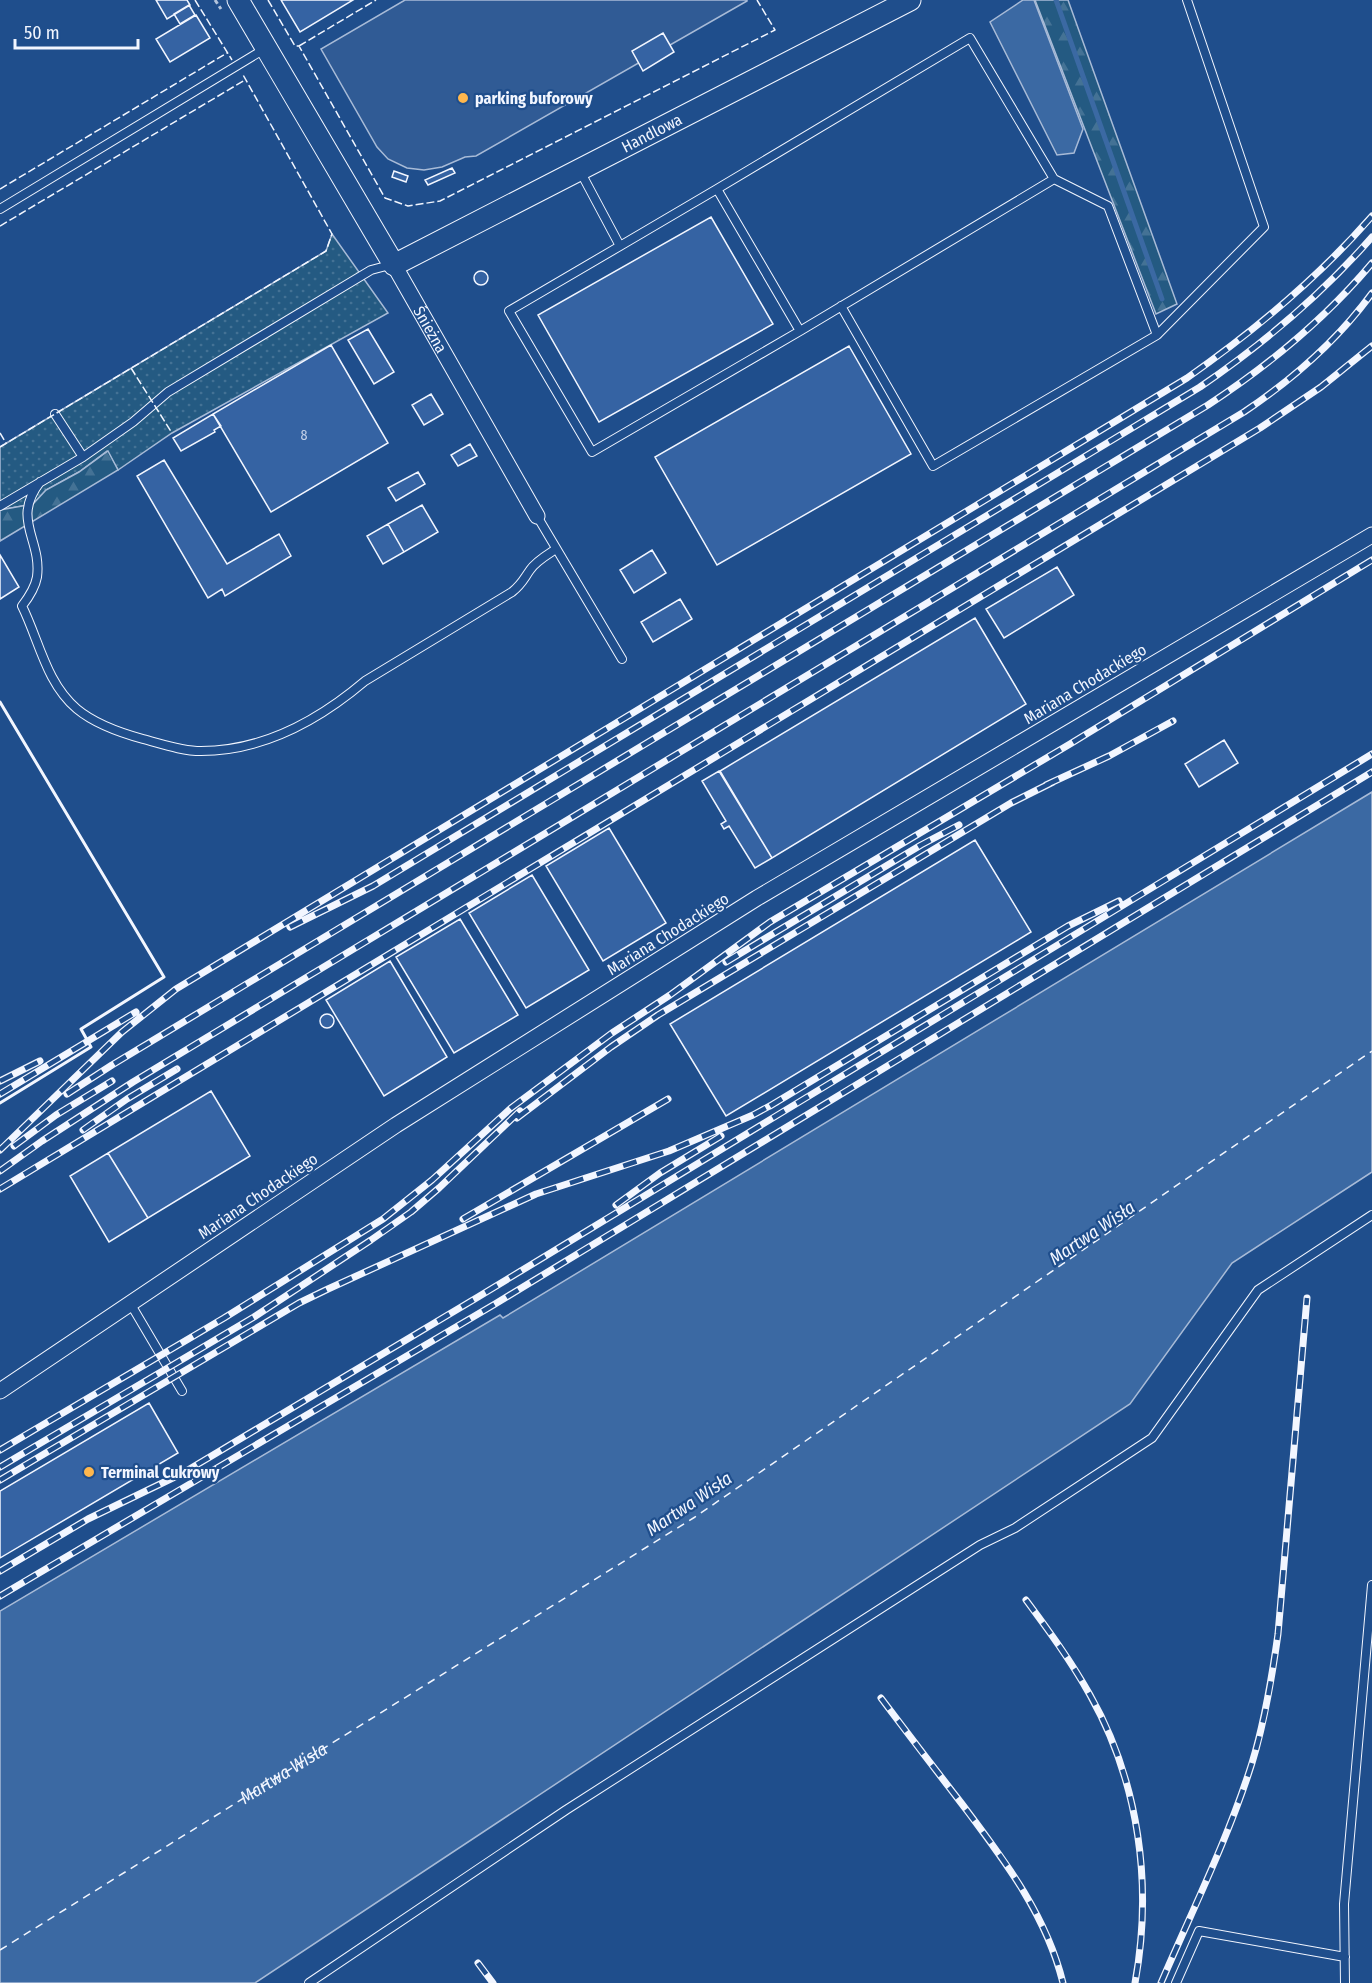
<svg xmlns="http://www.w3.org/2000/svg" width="1372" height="1983" viewBox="0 0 1372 1983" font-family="'Fira Sans Condensed',sans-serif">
  <defs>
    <pattern id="grass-dots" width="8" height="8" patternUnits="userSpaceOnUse" patternTransform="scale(1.5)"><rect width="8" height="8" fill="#245a82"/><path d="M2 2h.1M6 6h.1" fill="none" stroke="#447295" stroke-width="1.8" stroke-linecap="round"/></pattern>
    <pattern id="forest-firs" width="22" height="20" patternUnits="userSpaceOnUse" patternTransform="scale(1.5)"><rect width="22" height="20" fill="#245a82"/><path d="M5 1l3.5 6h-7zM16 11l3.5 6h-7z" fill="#447295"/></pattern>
  </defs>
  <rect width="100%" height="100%" fill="#1f4e8c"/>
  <!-- grass -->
  <path fill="url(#grass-dots)" stroke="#a8bbd7" stroke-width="1.5" d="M332 234 388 313 172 433 118 470 107 451 79 472 46 490 33 504 0 510V447L326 251Z"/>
  <!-- forest -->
  <path fill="url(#forest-firs)" stroke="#a8bbd7" stroke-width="1.5" d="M1035 0H1068L1177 304 1156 314Z
    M108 451 118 470 0 541V510L33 504 46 490 79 472Z"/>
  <!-- parking -->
  <path fill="#305b95" stroke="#a8bbd7" stroke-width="1.5" d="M405 0H747V1L476 156 465 157 442 167 424 170 407 168 388 159 377 147 321 49Z"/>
  <!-- water -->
  <path fill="#3b69a3" stroke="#a8bbd7" stroke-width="1.5" d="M1023 0H1034L1083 129 1074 153 1057 155 990 22Z
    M1372 792V1172L1232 1263 1130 1404 255 1983H0V1611L500 1315 503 1318Z"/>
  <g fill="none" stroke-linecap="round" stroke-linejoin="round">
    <!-- stream -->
    <path stroke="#3b69a3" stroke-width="5" d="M1056 0 1162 299"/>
    <!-- ferry -->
    <path stroke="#f2f6ff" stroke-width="1.5" stroke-dasharray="8 6" stroke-linecap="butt" id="s1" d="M0 1950 695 1517 1372 1051"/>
  </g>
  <!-- building -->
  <path fill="#3563a3" stroke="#f2f6ff" stroke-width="1.5" d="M156 0H187L190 5 167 19Z
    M281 0H353L300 32Z
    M189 5 195 15 180 24 174 14Z
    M196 15 210 38 170 62 156 39Z
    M663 33 674 52 643 71 632 51Z
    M452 168 455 173 428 185 425 180Z
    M394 171 408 176 406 182 392 177Z
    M711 217 773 324 599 422 538 315Z
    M474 278a7 7 0 1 1 14 0a7 7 0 1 1-14 0Z
    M368 329 394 372 374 384 348 340Z
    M331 345 388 443 271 512 213 414Z
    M849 346 911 454 717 565 655 457Z
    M431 394 443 414 424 425 412 405Z
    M213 414 221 426 214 430 215 432 181 451 173 438Z
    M470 444 477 456 458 466 451 455Z
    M164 460 227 564 279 534 291 556 225 596 222 589 208 598 137 476Z
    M418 472 425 484 396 501 388 488Z
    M422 505 438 532 404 552 388 524Z
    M388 524 404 552 383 564 367 536Z
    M652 550 666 573 634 593 620 570Z
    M0 555 19 587 0 599Z
    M1057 567 1074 595 1004 638 986 609Z
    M680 599 692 619 653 642 641 622Z
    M975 618 1026 704 772 858 720 771Z
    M1224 740 1238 763 1199 787 1185 764Z
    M719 771 772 858 755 868 729 826 724 829 721 824 726 821 702 781Z
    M609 828 666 923 603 961 546 866Z
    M975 840 1031 932 726 1116 670 1024Z
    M532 875 589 970 526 1008 469 913Z
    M460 919 518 1015 454 1053 396 957Z
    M390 961 447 1057 384 1096 326 1000Z
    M320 1021a7 7 0 1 1 14 0a7 7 0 1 1-14 0Z
    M211 1091 250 1156 148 1218 108 1153Z
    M108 1153 148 1218 109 1242 70 1176Z
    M149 1403 178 1453 0 1558V1491Z"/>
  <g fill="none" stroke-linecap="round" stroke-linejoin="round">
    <defs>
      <path id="lane" d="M580 171 620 246 717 189 800 331 592 452 509 311 620 246
        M717 189 970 38 1054 179 800 331
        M0 209 266 48
        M841 306 933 466 1157 335 1108 206 1054 179
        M1157 335 1264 227 1187 0
        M55 414 83 457
        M40 482C11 520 42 539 37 577 35 588 29 597 22 606 39 640 46 683 77 709 95 724 121 733 143 739 162 744 182 751 201 751 263 751 319 720 365 681L512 592C522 584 523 580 530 570 536 561 547 555 556 549
        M0 506 83 457 133 422 168 392 371 270 390 265
        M537 516 622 659
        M130 1303 182 1391
        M309 1983 566 1810 980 1545 1015 1528 1152 1438 1258 1290 1372 1215
        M1176 1983 1199 1931 1345 1957
        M1345 1983 1344 1904 1372 1585"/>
      <g id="street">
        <path id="s2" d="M394 265 537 516"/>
        <path d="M0 1391 396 1125 757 898 1372 535"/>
      </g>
      <g id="secondary">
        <path id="s3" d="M238 0 394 265 910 0"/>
      </g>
    </defs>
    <!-- lane casing -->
    <use href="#lane" stroke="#f2f6ff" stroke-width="10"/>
    <!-- street casing -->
    <use href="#street" stroke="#f2f6ff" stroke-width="17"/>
    <!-- secondary casing -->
    <use href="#secondary" stroke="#f2f6ff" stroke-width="23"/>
    <!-- path -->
    <path stroke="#b3c4dc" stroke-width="3" stroke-dasharray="4.5 3" stroke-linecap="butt" d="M215 0 221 9"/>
    <!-- lane -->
    <use href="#lane" stroke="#1f4e8c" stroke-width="8"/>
    <!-- street -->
    <use href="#street" stroke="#1f4e8c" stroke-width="15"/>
    <!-- secondary -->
    <use href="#secondary" stroke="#1f4e8c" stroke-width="21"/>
    <defs>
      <path id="rail" d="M1046 785 1109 756 1173 721
        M290 927 373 886 1200 387C1263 344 1322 294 1372 237
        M726 962 921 845 959 825
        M0 1081 40 1061
        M0 1094 136 1012
        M67 1094 112 1065 1208 405C1269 365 1325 319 1372 263
        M770 1106 1068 926 1119 901
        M517 1118 611 1047 658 1015 1011 803 1053 782
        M83 1130 127 1099 177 1069
        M14 1146 56 1115 112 1081
        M0 1150 122 1032 176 989 1187 378C1254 331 1318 278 1372 216
        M0 1171 42 1141 133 1082 1244 412C1293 379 1337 341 1372 293
        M0 1189 1260 428 1321 387 1372 346
        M616 1205 660 1173 721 1136
        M463 1219 668 1099
        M0 1450 224 1318 383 1219 432 1180 511 1108 612 1033 670 995 770 922 1070 744 1372 560
        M0 1467 254 1317 371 1240 411 1212 439 1188 520 1111
        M0 1480 299 1303 328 1289 536 1194 669 1151 753 1115 777 1102
        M0 1571 88 1519 183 1473 478 1297 1372 754
        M0 1596 495 1304 1372 772
        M1026 1600C1049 1631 1071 1661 1090 1695 1139 1782 1153 1885 1135 1983
        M881 1698C908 1734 935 1769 962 1804 1004 1860 1046 1914 1063 1983
        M478 1963 493 1983
        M1161 1983C1192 1911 1228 1839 1252 1763 1265 1721 1272 1677 1278 1634L1307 1298"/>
    </defs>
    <!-- rail casing -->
    <use href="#rail" stroke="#f2f6ff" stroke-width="7"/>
    <!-- rail -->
    <use href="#rail" stroke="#1f4e8c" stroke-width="4.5" stroke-dasharray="14" stroke-linecap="butt"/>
    <!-- fence -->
    <path stroke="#f2f6ff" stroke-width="1.5" stroke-dasharray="8 3" stroke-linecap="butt" d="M195 0 232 60
      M268 0 295 46H299L385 198 408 206 440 201 775 30 757 0
      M299 46 376 0
      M0 189 227 53
      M0 226 245 80
      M131 368 172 433
      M0 433 6 443
      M0 447 326 251 332 234 242 73"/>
    <!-- wall -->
    <path stroke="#f2f6ff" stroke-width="3" d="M0 702 164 977 81 1029 91 1047 0 1103"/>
  </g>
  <!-- markers -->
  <g fill="#ffb74d" stroke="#1f4e8c" stroke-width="2">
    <circle cx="463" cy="98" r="6"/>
    <circle cx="89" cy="1472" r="6"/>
  </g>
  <g text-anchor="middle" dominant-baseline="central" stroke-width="4.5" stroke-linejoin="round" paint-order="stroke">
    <!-- number labels -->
    <g font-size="14" fill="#c3d1e8">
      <text x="304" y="435">8</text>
    </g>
    <!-- poi labels -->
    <g font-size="16" font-weight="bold" fill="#f2f6ff" stroke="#1f4e8c" text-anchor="start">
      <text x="475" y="98">parking buforowy</text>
      <text x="101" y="1472">Terminal Cukrowy</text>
    </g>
    <!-- street labels -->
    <g font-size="16" fill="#f2f6ff" stroke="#1f4e8c">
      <text stroke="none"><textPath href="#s3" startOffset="597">Handlowa</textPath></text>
      <text stroke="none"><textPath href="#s2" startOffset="74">Śnieżna</textPath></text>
      <text transform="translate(1085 684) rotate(-31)">Mariana Chodackiego</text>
      <text transform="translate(668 934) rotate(-32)">Mariana Chodackiego</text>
      <text transform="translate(258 1196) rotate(-34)">Mariana Chodackiego</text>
    </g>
    <!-- water labels -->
    <g font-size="18" font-style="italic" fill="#f2f6ff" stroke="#1f4e8c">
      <text transform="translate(1092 1233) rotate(-34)">Martwa Wisła</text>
      <text transform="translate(689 1504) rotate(-34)">Martwa Wisła</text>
      <text stroke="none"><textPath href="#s1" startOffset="334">Martwa Wisła</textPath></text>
    </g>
  </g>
  <!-- scale -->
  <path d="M15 39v9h123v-9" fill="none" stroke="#f2f6ff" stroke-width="3"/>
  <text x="24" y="39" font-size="18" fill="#f2f6ff" stroke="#1f4e8c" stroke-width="4.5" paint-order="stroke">50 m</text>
</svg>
